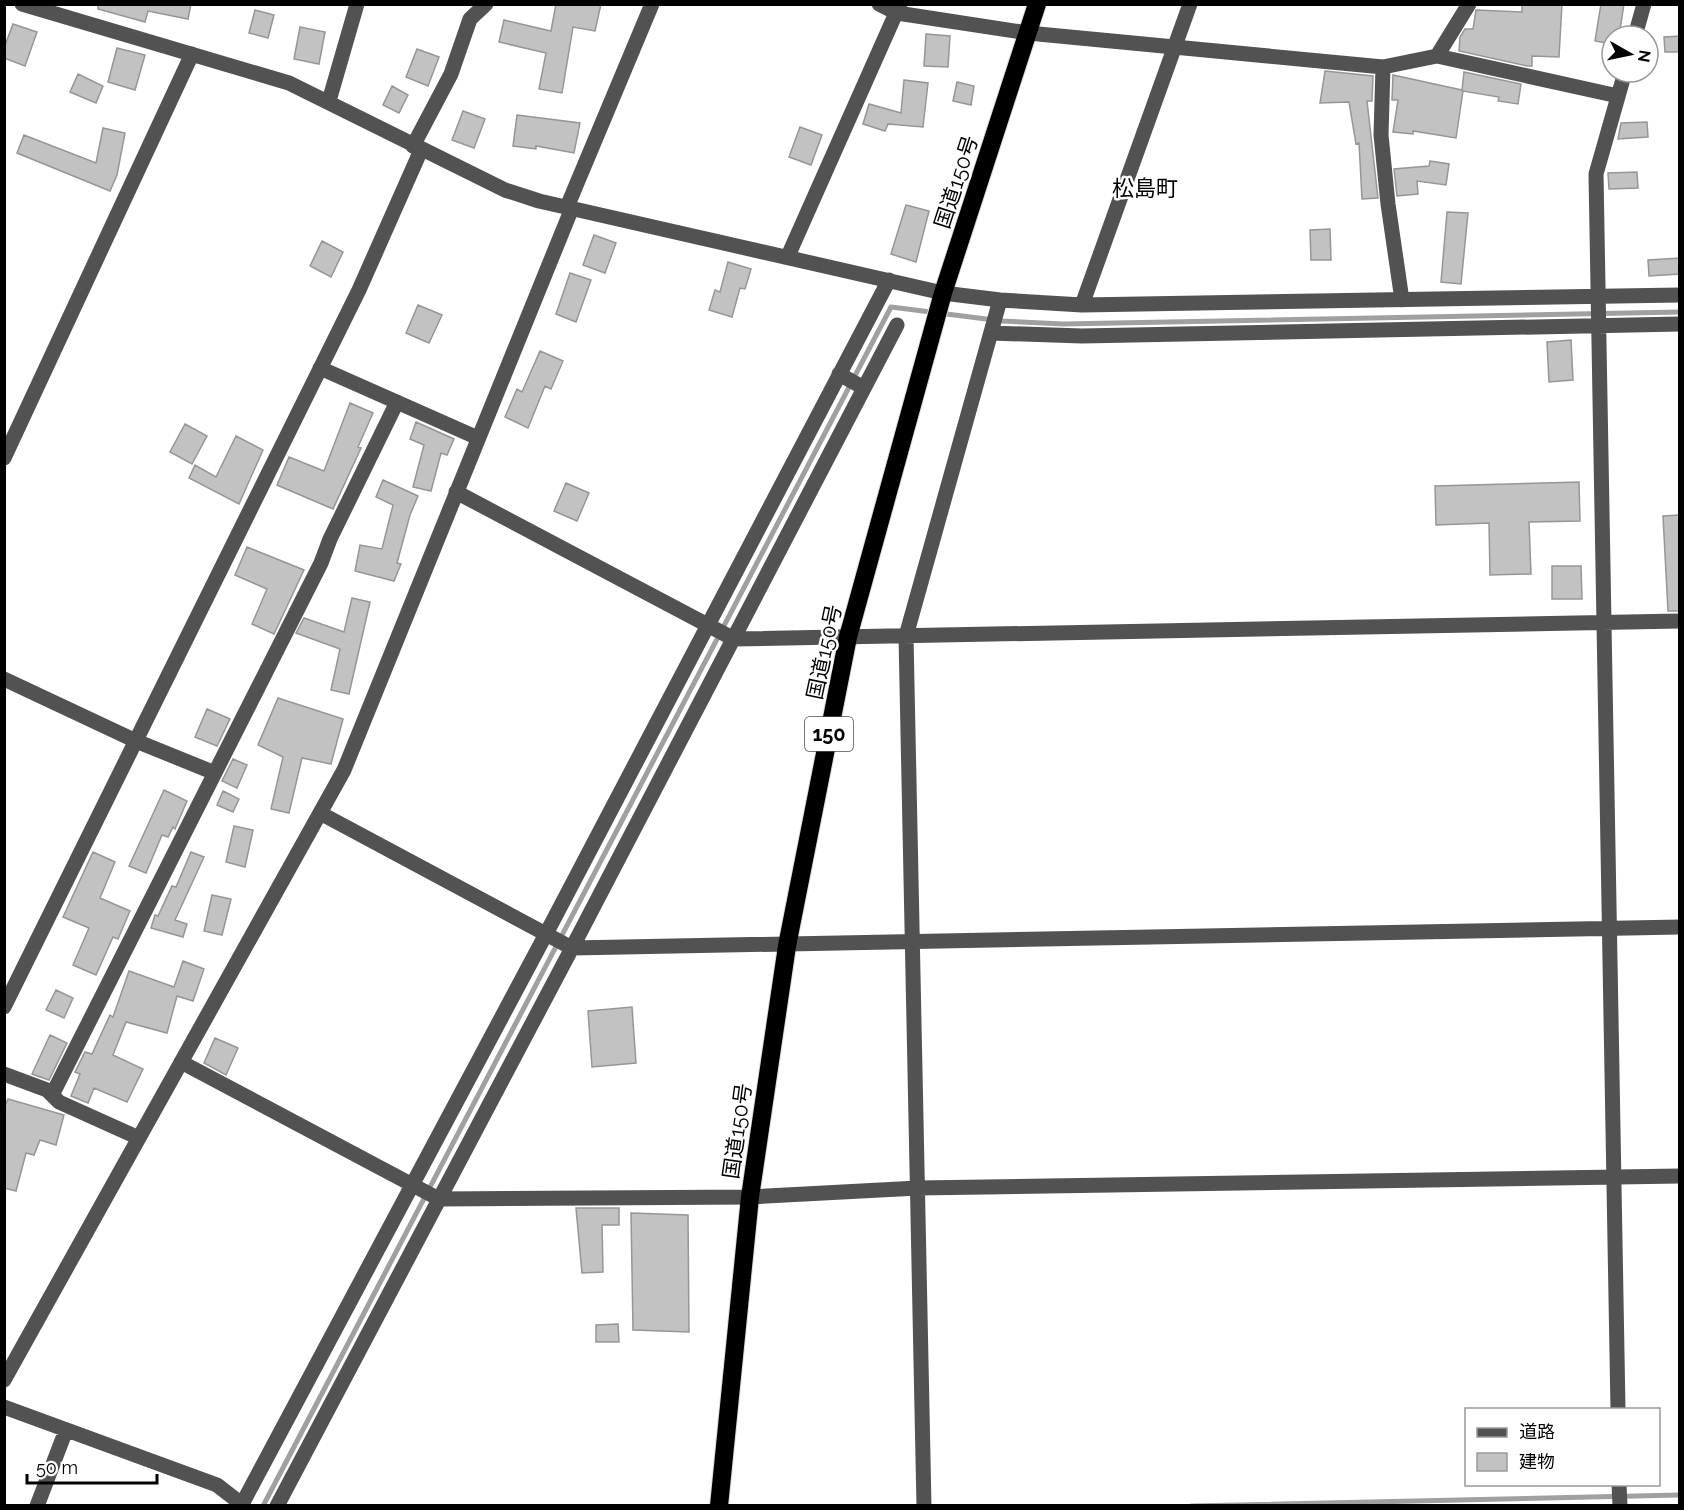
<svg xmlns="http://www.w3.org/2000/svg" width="1684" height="1510" viewBox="0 0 1684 1510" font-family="Raleway,'Noto Sans JP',sans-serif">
  <rect width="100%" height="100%" fill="#fff"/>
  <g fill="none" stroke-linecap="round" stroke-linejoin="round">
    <!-- stream -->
    <path stroke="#a0a0a0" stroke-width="5" d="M263 1506 891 307 1002 321 1063 324 1680 312
      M1191 1506 1680 1495"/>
  </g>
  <!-- building -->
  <path fill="#c2c2c2" stroke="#969696" stroke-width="1.5" d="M98 4H191L188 19 148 11 145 22 98 9Z
    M556 4H601L595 31 573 27 562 93 539 89 546 53 499 42 504 20 551 31Z
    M1522 4H1562L1559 57 1532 56V66H1527L1459 51 1460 37 1465 29H1473L1476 10 1522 12Z
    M1601 4H1624L1619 36H1612V44L1595 41Z
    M255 10 274 15 268 38 249 33Z
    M13 24 37 32 25 66 4 58V48Z
    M300 27 325 32 319 64 294 59Z
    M926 34 950 36 948 67 924 66Z
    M1680 36V52H1665L1664 37Z
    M117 48 145 55 135 90 108 82Z
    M417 49 439 57 428 86 406 77Z
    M1325 71 1373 76 1372 101H1367L1378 198 1362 199 1359 143 1356 144 1349 102 1320 103Z
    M1464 72 1521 84 1518 104 1498 101 1499 97 1463 91 1456 138 1413 131V134L1393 132 1398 100H1392L1393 75 1462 90Z
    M78 74 103 86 96 103 70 92Z
    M904 80 928 83 923 127 888 124 885 131 863 124 869 104 901 113Z
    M957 82 974 86 971 105 953 101Z
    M392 86 408 95 399 113 383 105Z
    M463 111 485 119 474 148 452 140Z
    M517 115 580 123 574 153 536 146V149L513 146Z
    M1647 122 1648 137 1618 139 1621 123Z
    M800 127 822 135 811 165 789 157Z
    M103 128 125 133 117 175 110 191 17 153 24 135 96 163Z
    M1430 161 1449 164 1446 185 1417 181 1418 194 1397 196 1394 169 1429 166Z
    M1637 172 1638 188 1609 189 1608 173Z
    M906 205 929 211 916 262 891 254Z
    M1447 212 1468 213 1461 284 1441 282Z
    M1330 229 1331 260H1311L1310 230Z
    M594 235 616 243 605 273 583 265Z
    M322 241 343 252 331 277 310 266Z
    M1680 258V274L1649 276 1648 260Z
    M728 262 751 269 745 289 740 288 732 317 709 310 715 290 720 292Z
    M570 273 591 280 576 322 556 314Z
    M418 305 442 315 429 343 406 333Z
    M1571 340 1573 380 1549 382 1547 342Z
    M540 351 563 361 551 389 545 386 528 428 505 417 517 389 522 392Z
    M350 403 373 413 358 447 361 448 333 509 277 485 289 457 324 471Z
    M416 422 454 439 447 455 441 453 431 491 413 487 424 445 410 439Z
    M185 424 207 436 192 464 170 452Z
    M236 436 263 450 239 504 189 478 195 465 216 477Z
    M383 480 418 496 410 515 397 563 401 564 394 581 355 571 360 545 382 549 393 505 376 497Z
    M1579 482 1580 521 1529 522 1531 574 1490 575 1489 523 1436 525 1435 486Z
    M566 483 589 493 577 521 554 511Z
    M1680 515V611H1668L1663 516Z
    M247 547 304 570 274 634 252 624 267 589 235 575Z
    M1552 566H1581L1582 599H1552Z
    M352 598 370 602 349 694 331 690 340 649 296 633 304 618 344 632Z
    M278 698 343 719 331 764 302 758 289 813 271 809 283 757 258 745Z
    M207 709 230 719 217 746 195 737Z
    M233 759 247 765 237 788 222 781Z
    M164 790 187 801 175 829 173 827 168 837 162 835 146 873 129 866Z
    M223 791 239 799 233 812 217 805Z
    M234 826 253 830 245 867 226 862Z
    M93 852 115 862 100 898 130 911 118 939 113 937 96 975 73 965 89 928 63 917Z
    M191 852 204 857 175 920 187 924 183 937 151 928 155 915 158 916 172 886 176 887Z
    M212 895 231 899 222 935 204 931Z
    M183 961 204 969 193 1001 177 996 167 1033 126 1022 113 1055 143 1069 127 1102 94 1088 88 1103 71 1096 80 1074 75 1072 85 1052 92 1054 110 1015 113 1017 129 971 174 987Z
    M56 990 73 998 64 1018 46 1010Z
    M632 1007 636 1063 592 1067 588 1011Z
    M50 1035 67 1043 49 1080 32 1074Z
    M215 1038 238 1048 226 1075 204 1063Z
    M8 1099 64 1115 56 1145 40 1140 34 1155 26 1153 16 1191 4 1188V1108Z
    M576 1208H619V1225H602L603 1272 582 1273Z
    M631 1213 688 1215 689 1332 633 1330Z
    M618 1324 619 1342H596V1325Z"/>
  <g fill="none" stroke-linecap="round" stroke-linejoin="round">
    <defs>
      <path id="highway" d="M719 1506 750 1197 787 946 848 637 943 293 1037 4"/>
    </defs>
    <!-- highway casing -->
    <use href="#highway" stroke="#dbdbdb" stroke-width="20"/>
    <!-- minor -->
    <path stroke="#525252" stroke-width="15" d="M22 4 289 83 505 190 539 201 943 293 1000 300 1082 305 1680 295
      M879 4 897 13 1028 33 1383 67 1437 56 1618 96
      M1635 36 1644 4
      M1437 56 1469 4
      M1383 67 1381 135 1388 204 1402 300
      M329 101 357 4
      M413 146 451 74 470 19 486 4
      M567 207 652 4
      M788 256 900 4
      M1082 305 1190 4
      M991 333 1082 336 1680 324
      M320 368 478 438
      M839 374 864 388
      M4 458 192 54
      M456 492 734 639 1680 621
      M4 679 136 741 215 773
      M320 813 572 948 1680 927
      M4 1007 359 290 421 150
      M181 1062 439 1199 750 1197 918 1188 1680 1176
      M4 1074 47 1090 59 1102 139 1138
      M52 1095 321 563 330 539 397 402
      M4 1380 344 770 572 208
      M4 1407 217 1485 244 1506
      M1618 1410 1596 174 1625 72
      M1619 1484 1620 1506
      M37 1506 66 1430
      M241 1506 546 934 889 280
      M277 1506 572 948 897 325
      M924 1506 906 636 1000 300"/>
    <!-- highway -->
    <use href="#highway" stroke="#000" stroke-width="18"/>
  </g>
  <g text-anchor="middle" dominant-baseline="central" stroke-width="5" stroke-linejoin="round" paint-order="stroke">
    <!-- shield labels -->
    <rect fill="#fff" stroke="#4c4c4c" stroke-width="1.5" x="805" y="717" width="48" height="34" rx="4.5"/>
    <g font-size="20" font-weight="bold" fill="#000">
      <text x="829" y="734">150</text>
    </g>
    <!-- street labels -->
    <g font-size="21" fill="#000" stroke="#fff">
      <text transform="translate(956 182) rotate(-72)">国道150号</text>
      <text transform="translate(824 652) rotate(-78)">国道150号</text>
      <text transform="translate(737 1131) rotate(-82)">国道150号</text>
    </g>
    <!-- neighbourhood labels -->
    <g font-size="22" fill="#000" stroke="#fff">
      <text x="1145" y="188">松島町</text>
    </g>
  </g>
  <!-- border -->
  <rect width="1684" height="1510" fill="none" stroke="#000000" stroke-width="12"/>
  <!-- legend -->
  <rect x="1465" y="1408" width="195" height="78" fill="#ffffff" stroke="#999999" stroke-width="1.5"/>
  <rect x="1477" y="1428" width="30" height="9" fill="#525252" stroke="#999999" stroke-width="1.5"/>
  <text x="1519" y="1438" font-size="18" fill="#000000">道路</text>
  <rect x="1477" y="1453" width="30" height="18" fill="#c2c2c2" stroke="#999999" stroke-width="1.5"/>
  <text x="1519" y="1468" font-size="18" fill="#000000">建物</text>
  <!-- north arrow -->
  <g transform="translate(1630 54) rotate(99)"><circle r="28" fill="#ffffff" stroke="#999999" stroke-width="1.5"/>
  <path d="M0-4.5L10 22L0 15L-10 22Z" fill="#000000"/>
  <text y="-9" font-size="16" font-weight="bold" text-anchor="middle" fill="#000000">N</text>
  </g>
  <!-- scale -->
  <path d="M27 1474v9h130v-9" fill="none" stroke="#000000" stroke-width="3"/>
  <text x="36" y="1474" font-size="18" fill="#000000" stroke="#ffffff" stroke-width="4.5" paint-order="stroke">50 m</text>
</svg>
